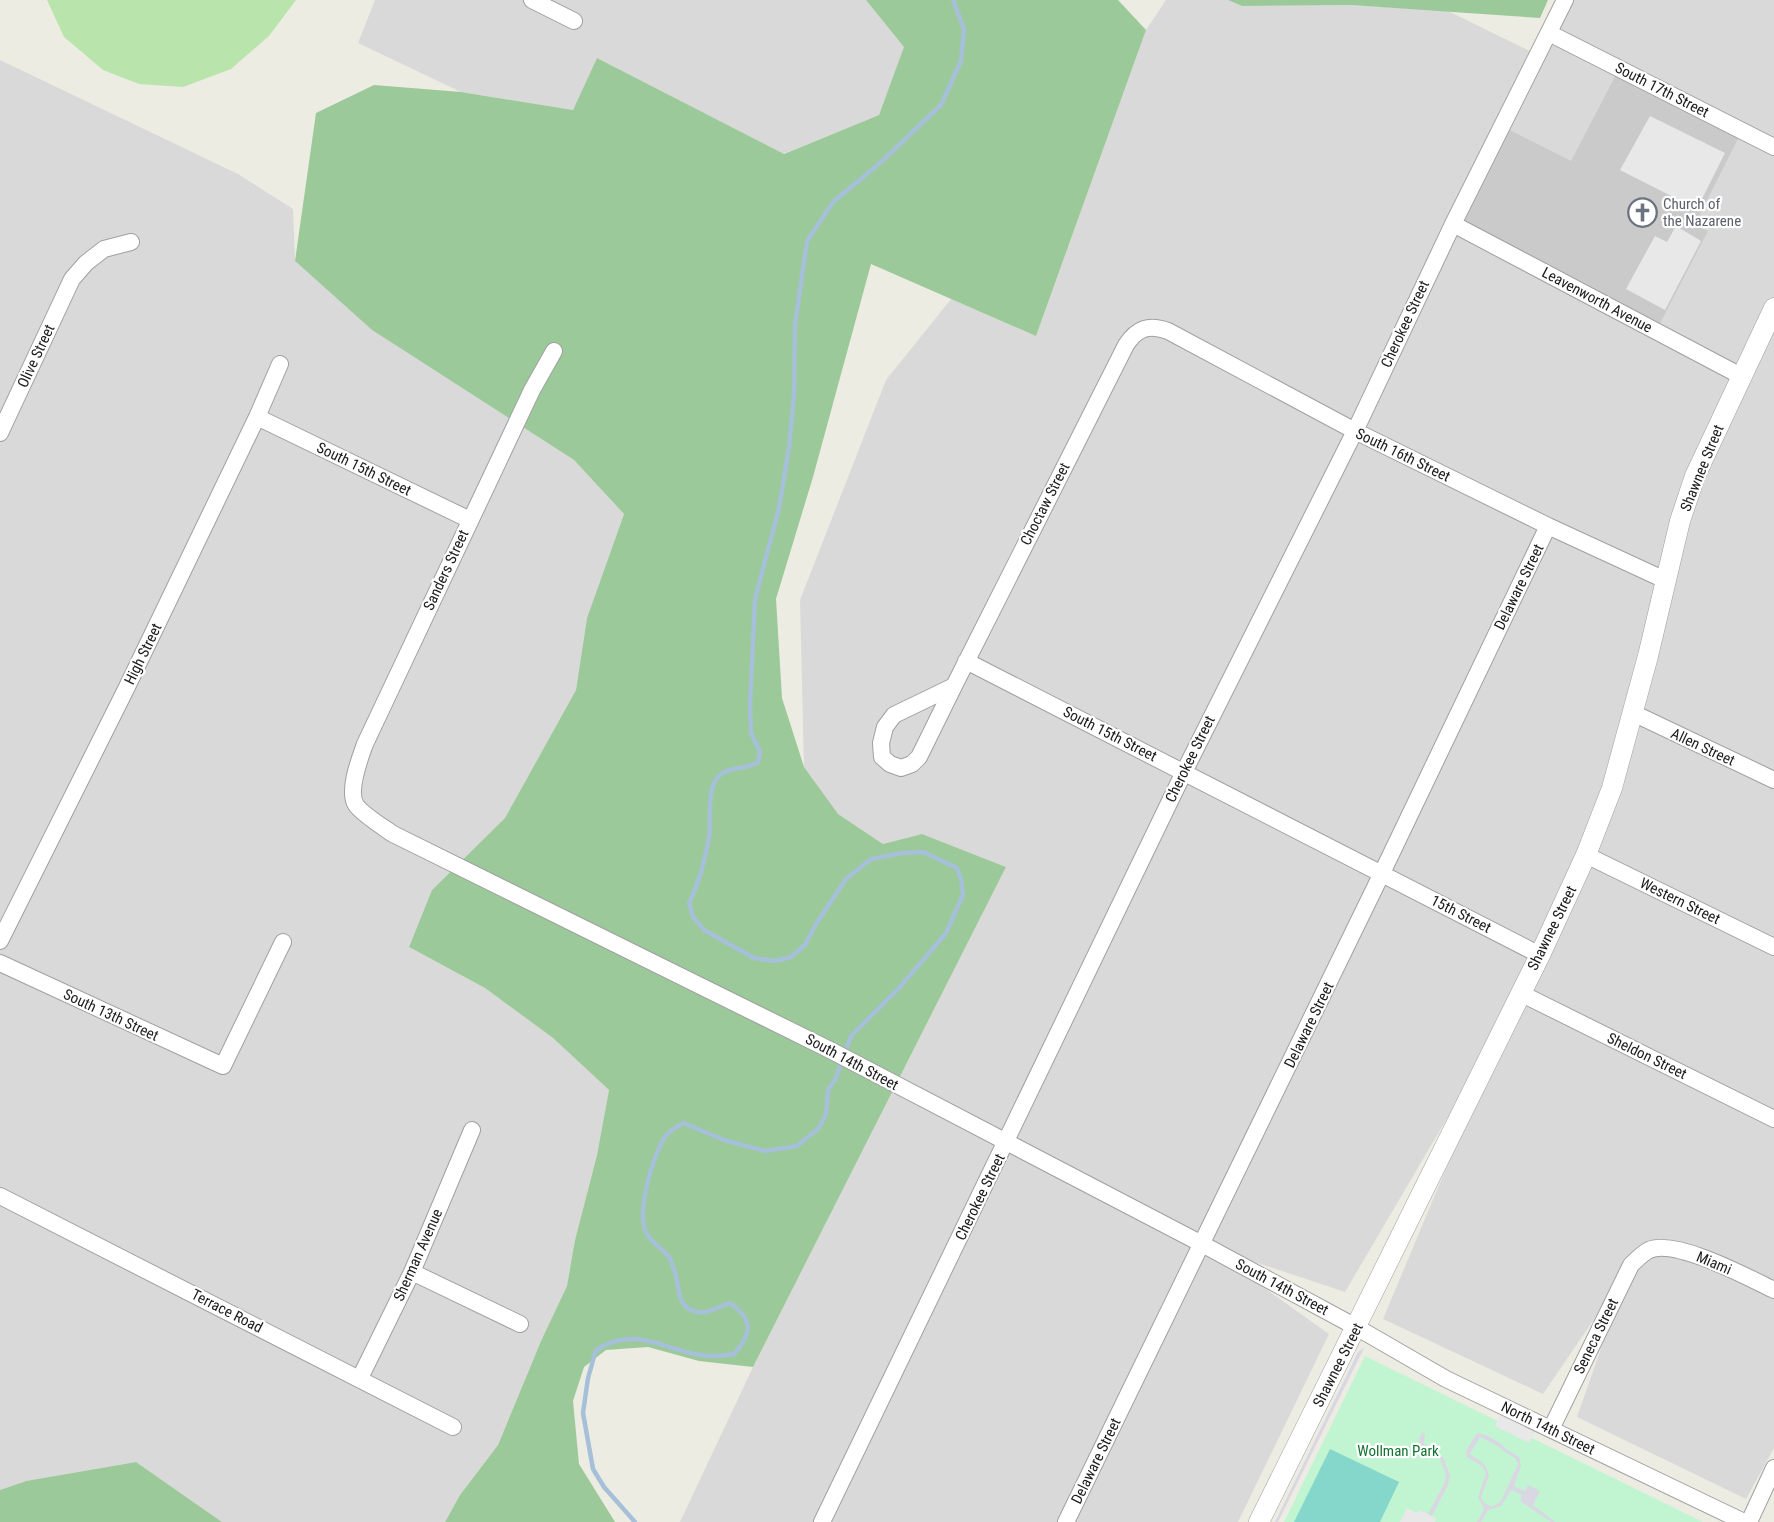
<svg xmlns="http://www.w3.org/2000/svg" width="1774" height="1522" viewBox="0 0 1774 1522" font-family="'Roboto Condensed',sans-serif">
  <rect width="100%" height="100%" fill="#edece2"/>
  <!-- residential -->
  <path fill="#dad9d9" d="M375 0H866L905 47 879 115 783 154 597 58 573 110 461 92 358 43Z
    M1166 0H1228L1242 6 1351 5 1448 11 1538 55 1565 0H1774V1448L1746 1499 1577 1417 1629 1268 1543 1394 1383 1319 1517 999 1345 1292 1204 1245 1329 1334 1238 1522H680L753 1367 1006 867 922 834 883 844 837 814 804 767 800 600 886 380 951 299 1036 336 1146 30Z
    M0 60 238 174 293 209 295 261 372 330 574 460 624 514 587 618 576 690 505 818 432 890 409 947 485 988 553 1038 609 1090 597 1155 575 1240 567 1286 541 1341 498 1445 460 1495 445 1522H222L136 1462 26 1481 0 1490Z"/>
  <!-- religious -->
  <path fill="#cacaca" d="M1619 69 1742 131 1695 224 1708 231 1656 331 1453 224 1502 126 1571 161Z"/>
  <!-- grass -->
  <path fill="#b9e4ab" d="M47 0H296L269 36 231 69 183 87 139 84 103 70 64 37Z"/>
  <!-- forest -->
  <path fill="#9cc99a" d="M866 0H1118L1146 30 1036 336 871 264 813 477 776 599 782 698 804 767 838 814 883 844 922 834 1006 867 753 1367 699 1361 648 1347 606 1350 584 1367 573 1401 579 1464 615 1522H445L460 1495 498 1445 541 1341 567 1286 575 1240 597 1155 609 1090 553 1038 485 988 409 947 432 890 505 818 576 690 587 618 624 514 574 460 372 330 295 261 316 113 374 85 461 92 573 110 597 58 784 154 879 115 904 47Z
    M1228 0H1548L1540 18 1351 5 1242 6Z
    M136 1462 222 1522H0V1490L26 1481Z"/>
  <!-- park -->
  <path fill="#c1f5d2" d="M1365 1356 1703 1522H1284Z"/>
  <!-- pitch -->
  <path fill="#85d7cb" d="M1330 1449 1399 1482 1380 1522H1294Z"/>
  <!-- parking -->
  <path fill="#e8e8e8" d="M1650 116 1725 153 1697 209 1620 170Z
    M1676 226 1701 241 1665 310 1626 289 1655 236 1667 242Z
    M1502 1411 1537 1428 1529 1443 1495 1426Z
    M1407 1508 1417 1513 1420 1510 1436 1518 1435 1522H1400Z"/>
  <!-- plaza -->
  <path fill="#d9d7e2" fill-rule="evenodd" d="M1364 1348 1278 1522H1275L1358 1352Z
    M1422 1432 1425 1434 1424 1444 1443 1457 1450 1475 1448 1485 1432 1516 1428 1514 1444 1484 1446 1474 1440 1459 1421 1446 1419 1440Z
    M1477 1433 1486 1435 1500 1443 1506 1449 1519 1457 1521 1466 1514 1486 1525 1491 1528 1485 1540 1491 1533 1505 1555 1522H1551L1520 1501 1522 1495 1511 1490 1501 1506 1488 1510 1481 1522H1477L1484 1509 1478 1497 1486 1473 1482 1466 1467 1457 1466 1451ZM1480 1437 1498 1446 1503 1451 1515 1458 1518 1464 1501 1501 1492 1507 1483 1502 1481 1497 1489 1476 1487 1469 1483 1463 1470 1454Z"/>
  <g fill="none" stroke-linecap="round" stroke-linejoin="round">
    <!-- stream -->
    <path stroke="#a5c0d8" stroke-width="4.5" d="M845 1053 851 1036 900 987 946 933 963 895 961 879 957 868 923 852 902 853 871 859 846 879 816 924 805 945 791 957 775 961 754 958 704 930 693 917 689 903C699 883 705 860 709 837 712 820 705 787 720 775 732 765 745 771 758 762L760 752 751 733 750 705 755 599 779 508 789 447 794 394 795 325 807 241 833 202 880 163 941 105 961 61 964 29 953 0
      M635 1522 604 1487 593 1469 583 1413 588 1378 596 1350C638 1323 668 1354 710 1356 718 1356 726 1355 734 1354 752 1333 754 1320 730 1303 717 1307 704 1317 691 1310 676 1303 680 1284 674 1270 673 1266 671 1261 669 1257 663 1249 652 1243 647 1234 635 1215 653 1154 665 1137 669 1131 677 1127 683 1123L724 1140 765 1151 797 1146 819 1128 826 1114 828 1090 836 1078 842 1061"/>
    <defs>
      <path id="minor" d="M532 0 574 21
        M1549 33 1774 147
        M1453 224 1741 376
        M554 351 532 390 365 744C360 758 347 791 356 805 362 814 383 827 393 834L832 1051 1202 1244 1356 1327 1446 1379 1744 1522
        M257 417 470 520
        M0 433 72 279 86 263 104 249 131 242
        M966 661 1540 955
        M954 686 919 757 912 764 901 768 890 764 882 757 881 743 885 727 894 715 954 686 1126 345C1137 328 1149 324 1168 331L1355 431 1548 526 1665 580
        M1633 713 1774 780
        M1586 855 1774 947
        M0 941 126 689 257 417 280 364
        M0 963 223 1066 283 942
        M1520 993 1774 1119
        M0 1196 453 1427
        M412 1272 520 1324
        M360 1378 412 1272 472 1130
        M1551 1429 1631 1265C1636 1260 1643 1253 1649 1250 1675 1238 1749 1278 1774 1290
        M822 1522 1184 772 1355 431 1453 224 1565 0
        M1066 1522 1382 873 1548 526
        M1749 1522 1774 1468"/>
      <path id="tertiary" d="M1259 1522 1540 955 1586 855 1612 788 1648 656 1680 521 1695 476 1774 308"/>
    </defs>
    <!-- minor casing -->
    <use href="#minor" stroke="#a0a0a0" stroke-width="18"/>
    <!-- tertiary casing -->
    <use href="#tertiary" stroke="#a0a0a0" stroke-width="21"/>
    <!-- minor -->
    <use href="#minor" stroke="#fff" stroke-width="16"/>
    <!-- tertiary -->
    <use href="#tertiary" stroke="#fff" stroke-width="20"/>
  </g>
  <!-- icons -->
  <defs>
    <symbol id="church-ring" viewBox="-11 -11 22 22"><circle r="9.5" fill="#fff" stroke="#6b7280" stroke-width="1.5"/><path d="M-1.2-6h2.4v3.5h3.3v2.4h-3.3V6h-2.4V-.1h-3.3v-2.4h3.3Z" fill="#6b7280"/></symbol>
  </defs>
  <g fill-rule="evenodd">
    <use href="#church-ring" x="1626" y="196" width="33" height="33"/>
  </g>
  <g text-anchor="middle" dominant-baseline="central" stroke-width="4.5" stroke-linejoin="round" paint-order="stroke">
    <!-- street labels -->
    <g font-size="15" fill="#1c1c1c" stroke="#fff">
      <text transform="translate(1662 90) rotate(27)">South 17th Street</text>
      <text transform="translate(1597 300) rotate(28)">Leavenworth Avenue</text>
      <text transform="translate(1405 324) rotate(-65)">Cherokee Street</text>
      <text transform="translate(36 356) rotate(-65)">Olive Street</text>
      <text transform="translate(1403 455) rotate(26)">South 16th Street</text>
      <text transform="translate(1702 468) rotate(-68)">Shawnee Street</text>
      <text transform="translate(364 469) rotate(26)">South 15th Street</text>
      <text transform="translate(1045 504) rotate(-63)">Choctaw Street</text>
      <text transform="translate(446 570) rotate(-65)">Sanders Street</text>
      <text transform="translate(1519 587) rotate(-64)">Delaware Street</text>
      <text transform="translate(143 654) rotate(-64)">High Street</text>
      <text transform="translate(1110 734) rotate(27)">South 15th Street</text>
      <text transform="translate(1703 747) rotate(25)">Allen Street</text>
      <text transform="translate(1190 759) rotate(-64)">Cherokee Street</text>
      <text transform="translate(1680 901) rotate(26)">Western Street</text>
      <text transform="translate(1461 914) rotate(27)">15th Street</text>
      <text transform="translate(1552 928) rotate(-64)">Shawnee Street</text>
      <text transform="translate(111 1015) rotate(25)">South 13th Street</text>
      <text transform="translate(1309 1025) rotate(-64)">Delaware Street</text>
      <text transform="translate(1647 1056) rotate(26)">Sheldon Street</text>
      <text transform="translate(852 1062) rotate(28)">South 14th Street</text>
      <text transform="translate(980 1197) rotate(-64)">Cherokee Street</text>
      <text transform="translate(418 1255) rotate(-66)">Sherman Avenue</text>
      <text transform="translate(1714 1263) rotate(23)">Miami</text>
      <text transform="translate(1282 1287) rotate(28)">South 14th Street</text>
      <text transform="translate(227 1311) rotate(27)">Terrace Road</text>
      <text transform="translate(1596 1336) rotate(-64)">Seneca Street</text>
      <text transform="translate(1338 1365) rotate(-63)">Shawnee Street</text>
      <text transform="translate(1548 1428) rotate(26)">North 14th Street</text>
      <text transform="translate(1096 1461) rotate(-64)">Delaware Street</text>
    </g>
    <!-- worship labels -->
    <g font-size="15" fill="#5b616d" stroke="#fff" text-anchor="start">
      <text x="1663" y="204">Church of<tspan x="1663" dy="17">the Nazarene</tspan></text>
    </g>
    <!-- park labels -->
    <g font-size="15" fill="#137131" stroke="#fff">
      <text x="1398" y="1451">Wollman Park</text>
    </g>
  </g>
</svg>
